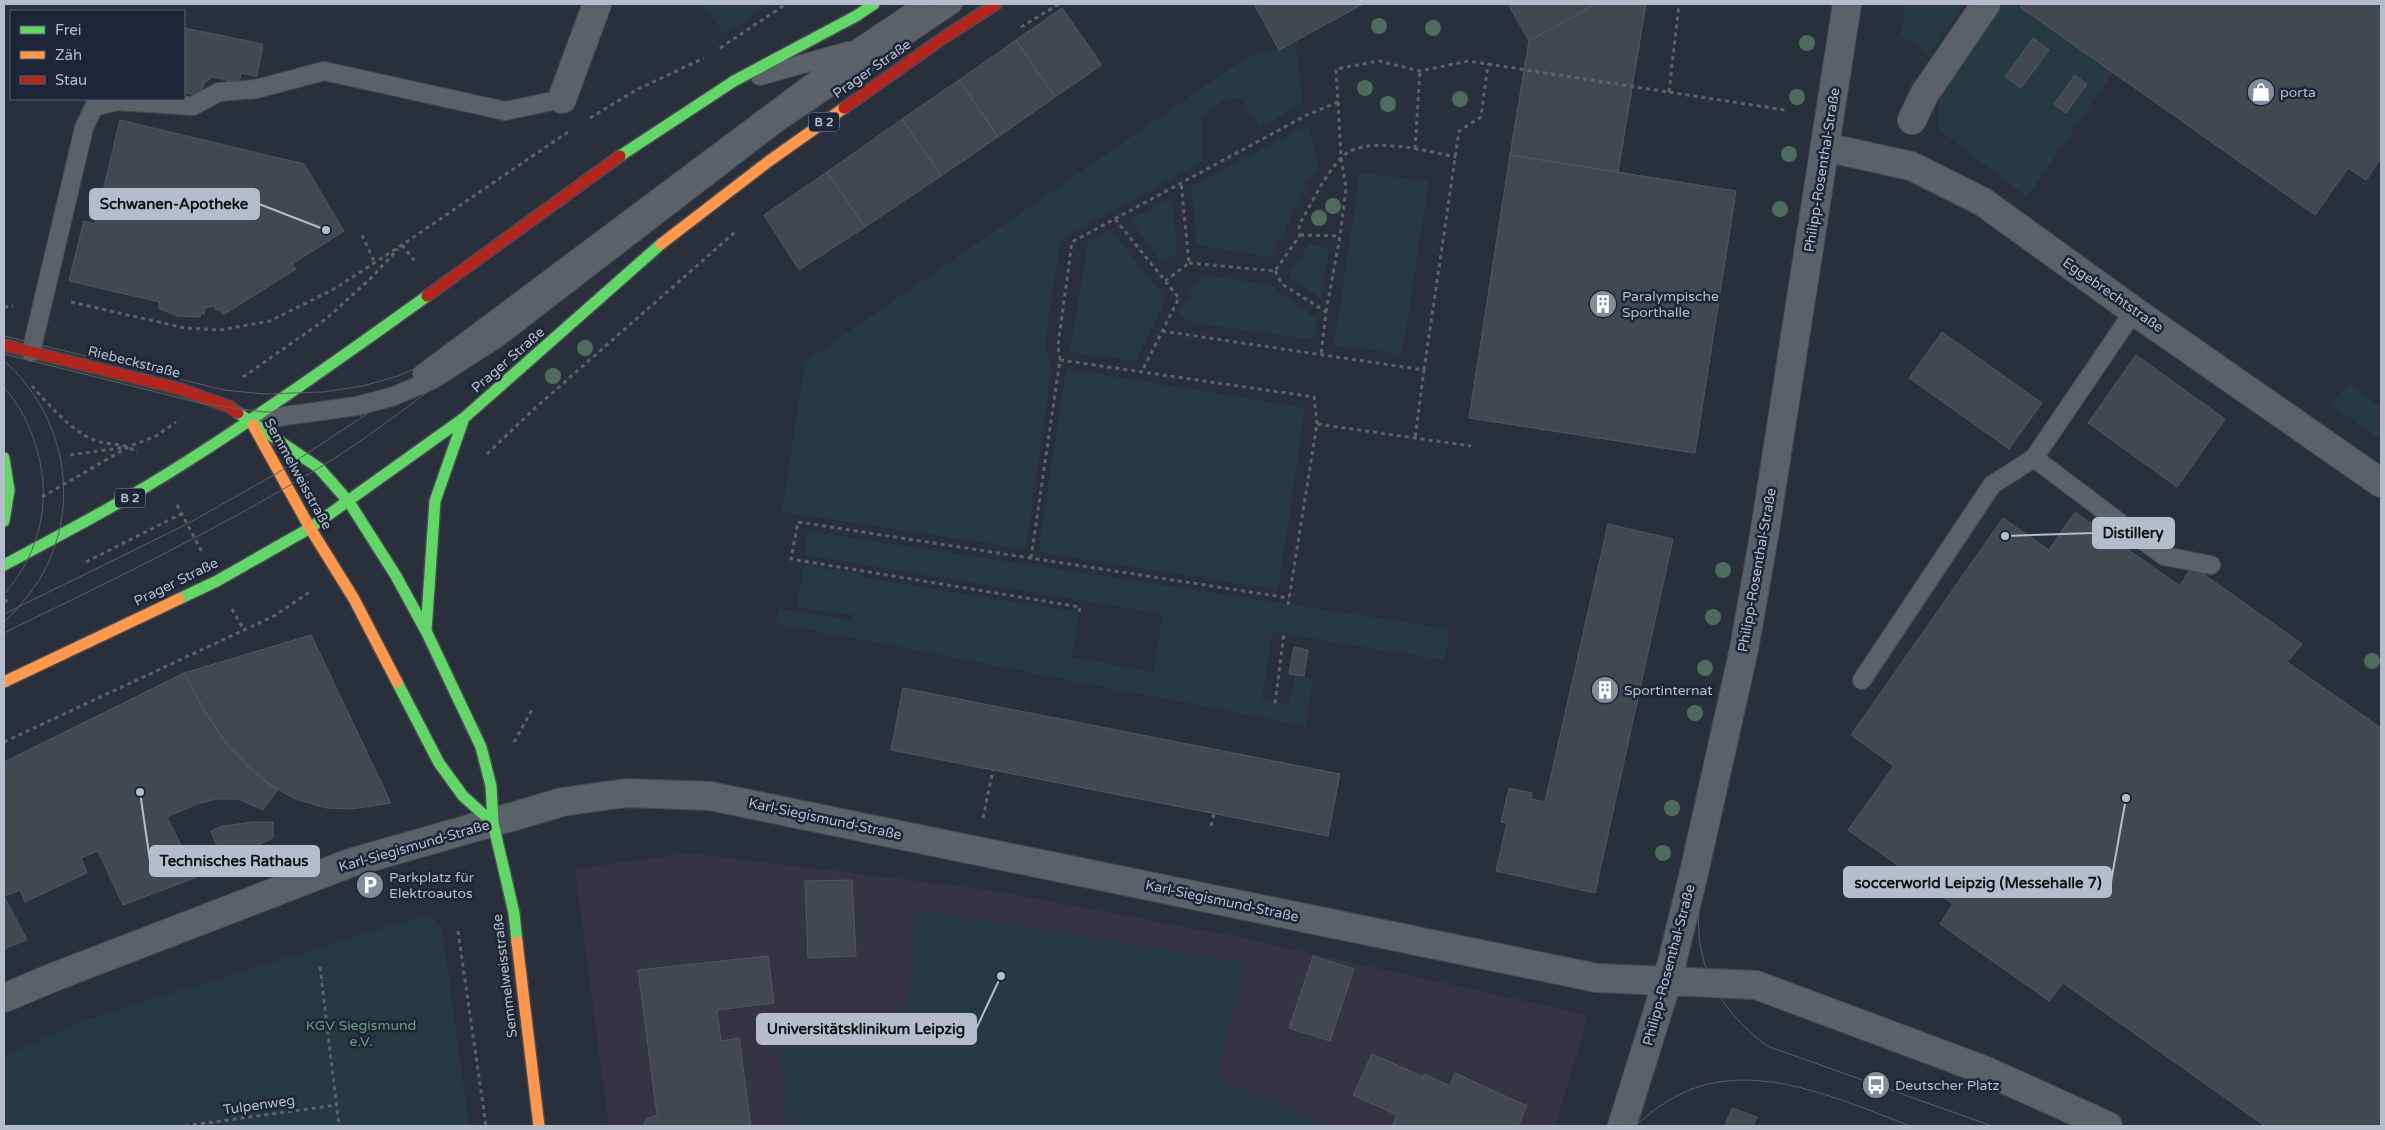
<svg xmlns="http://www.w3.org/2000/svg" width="2385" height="1130" viewBox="0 0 2385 1130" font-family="'Varela Round',sans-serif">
  <rect width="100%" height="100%" fill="#2a303b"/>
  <!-- medical -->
  <path fill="#363443" d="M690 853 989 890 1238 937 1588 1015 1555 1126H609L575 869Z"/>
  <!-- green -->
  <path fill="#273a41" d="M701 4H770L725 34Z
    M1906 4H1965L1929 54 1901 35Z
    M2003 4H2023L2021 7 2113 73 2027 197 1938 129 1939 94Z
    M1295 43 1303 103 1260 128 1242 100 1229 97 1210 110 1201 121 1203 161 1060 240 1045 343 1052 367 1026 549 782 512 805 362 1247 57Z
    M1308 125 1318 166C1298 195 1289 228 1270 257L1197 245 1191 187Z
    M1360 173 1429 181 1402 354 1334 345Z
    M1172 197 1177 253 1162 264 1130 219Z
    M1111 230 1166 299 1136 361 1070 352 1088 242Z
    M1309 244 1328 248 1329 253 1321 298 1288 277Z
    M1202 275 1270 285 1317 320 1315 336 1308 339 1193 323 1178 313Z
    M1066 369 1305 408 1278 590 1038 552Z
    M2349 383 2381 408V440L2331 404Z
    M808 531 1450 629 1445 660 1272 632 1262 700 1288 705 1295 675 1313 678 1306 726 776 623 779 609 853 620 854 615 797 607 804 565 861 574V577L1079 612 1074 646 1070 657 1153 672 1163 614 804 555Z
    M915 909 1247 963 1216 1078 1331 1126H787L780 1055 807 1034H907Z
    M420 917H432L442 929 469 1126H4V1056L85 1020Z"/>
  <!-- building -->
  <path fill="#424750" stroke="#525862" d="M1254 4H1363L1279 50Z
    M1508 4H1596L1529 41Z
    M1596 4H1646L1618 172 1510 155 1529 41Z
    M2023 4H2381V158L2366 180 2348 168 2315 215 2020 7Z
    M1062 8 1102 65 1055 97 1016 40Z
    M184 28 263 44 257 76 241 73 239 83 213 77 205 82 199 96 184 92Z
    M2033 38 2049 50 2021 88 2005 77Z
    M1016 40 1055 97 998 137 959 80Z
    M2075 75 2087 84 2066 113 2054 104Z
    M959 80 998 137 941 176 902 119Z
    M902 119 941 176 865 227 827 172Z
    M120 120 304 164 344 231 292 264 296 269 223 315 219 309 216 310 214 306 205 308 204 314 201 313 200 317 177 316 158 308 160 302 69 281 84 221 95 224Z
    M1510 155 1736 191 1695 453 1469 418Z
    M827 172 865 227 799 270 764 215Z
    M1942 332 2042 403 2009 449 1909 378Z
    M2136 355 2225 419 2177 487 2088 423Z
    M2075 512 2180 586 2192 566 2302 644 2287 662 2381 728V1126H2265L2063 983 2049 1001 1940 924 1953 904 1848 830 1894 766 1851 735 2003 518 2049 550Z
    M1608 524 1673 539 1595 893 1496 871 1507 823 1501 822 1509 788 1532 793 1531 799 1545 802Z
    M311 635 391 803 352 809 327 808 298 800 271 786 247 766 227 744 207 715 184 673Z
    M1294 647 1308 650 1304 676 1289 674Z
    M184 673 207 715 227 744 257 775 278 789 263 810 238 799H216L197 804 167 817 197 877 123 905 98 851 81 858 87 873 25 902 20 890 4 896 27 940 4 949V762Z
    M903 688 1340 774 1328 836 891 750Z
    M253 822H273V838L224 862 211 831 223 826Z
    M852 880 856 956 808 958 805 881Z
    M768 956 774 1003 717 1010 721 1041 739 1038 751 1126H643L647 1119 657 1115 638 970Z
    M1313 956 1354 969 1330 1041 1289 1028Z
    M1372 1054 1423 1077 1424 1074 1450 1086 1455 1073 1527 1106 1518 1126H1392L1397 1115 1353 1095Z
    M1732 1108 1757 1117 1753 1126H1725Z"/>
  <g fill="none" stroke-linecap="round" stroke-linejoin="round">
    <defs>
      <path id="lane" d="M760 76 848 51
        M31 352 84 128 94 107 117 101 193 106 219 92 256 89 324 71 505 111 562 99
        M422 374 858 48 924 4
        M256 420 357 406 394 396 432 380 496 339 777 123 953 4
        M2034 458 2119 522
        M2122 525 2164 556 2211 565
        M1862 680 1992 485 2034 458 2134 311"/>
      <path id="street" d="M562 99 597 4
        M1912 120 1925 93 1986 4
        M1825 147 1911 166 1983 202 2134 311 2381 483
        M4 998 54 977 350 863 532 811 562 802 626 793 710 796 1597 978 1756 985 1984 1070 2108 1126
        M1622 1126 1667 982 1693 877 1744 649 1764 536 1847 4"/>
      <path id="fast" d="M620 156 734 81 856 16 874 4
        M238 413 319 468 349 502 396 576 426 631 481 747 491 786 493 823 514 913 517 942
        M4 458 9 490 4 521
        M4 565C66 532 127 500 186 462 268 410 348 353 427 296
        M179 599 217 581 310 528 464 418 661 244
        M426 631 435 501 464 418
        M397 682 439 763 463 796 493 823"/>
      <path id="slow" d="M661 244 769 161 844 108
        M253 425 310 528 354 599 397 682
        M4 682 179 599
        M517 942 539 1126"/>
      <path id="jam" d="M844 108 943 38 996 4
        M427 296 620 156
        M4 345 180 389 230 407 238 413"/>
    </defs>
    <!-- lane casing -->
    <use href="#lane" stroke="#474b53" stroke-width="20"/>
    <!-- street casing -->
    <use href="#street" stroke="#474b53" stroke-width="30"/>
    <!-- fast casing -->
    <use href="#fast" stroke="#474b53" stroke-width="14"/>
    <!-- slow casing -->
    <use href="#slow" stroke="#474b53" stroke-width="14"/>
    <!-- jam casing -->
    <use href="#jam" stroke="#474b53" stroke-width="14"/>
    <!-- path -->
    <path stroke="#5e636a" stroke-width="3" stroke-dasharray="4 4" stroke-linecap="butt" d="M1021 27 1059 4
      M720 48 786 4
      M1669 92 1679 4
      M590 118 638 89 704 58
      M1415 149 1420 71
      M1115 219 1179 298 1142 371
      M362 235 375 263
      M1300 235 1340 236
      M402 245 417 264
      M1189 263 1275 271 1300 235 1299 225C1312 203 1323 178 1340 159 1362 133 1426 151 1456 157
      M1275 271 1282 284 1326 312 1321 355
      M1165 281 1189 263 1181 182
      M71 302 185 328 220 330 270 321 334 289 402 245 568 132
      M4 307 13 306
      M1326 312 1340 236 1346 188 1341 157 1338 102
      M1162 331 1424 370 1415 438
      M1060 360 1058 345 1072 242 1305 116 1338 102 1336 69 1379 61 1420 71 1468 61 1785 110
      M1424 370 1459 131 1481 117 1488 64
      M243 377 326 319 369 280 398 249
      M32 386C49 405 73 433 97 441 112 446 125 442 137 453
      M487 454 534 409 734 233
      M70 455 127 447
      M42 497 130 446 156 436 176 422
      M177 505 202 552
      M1031 558 1060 360 1314 397 1317 424
      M86 562 181 514
      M4 602 10 599
      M1288 605 1317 424 1471 446
      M232 609 244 630
      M1079 612 1080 607 791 559 798 522 1289 598
      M1275 703 1284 633
      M4 742 274 616 311 591
      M514 742 533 708
      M983 818 993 770
      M1211 826 1214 813
      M458 931 486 1126
      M320 967 339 1126
      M185 1126 337 1105"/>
    <!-- lane -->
    <use href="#lane" stroke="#5c6068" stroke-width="18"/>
    <!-- street -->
    <use href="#street" stroke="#5c6068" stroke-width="28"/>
    <!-- fast -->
    <use href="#fast" stroke="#63d668" stroke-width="11"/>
    <!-- slow -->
    <use href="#slow" stroke="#ff974d" stroke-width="11"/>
    <!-- jam -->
    <use href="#jam" stroke="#b3261e" stroke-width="11"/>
    <!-- tram -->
    <path stroke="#595e66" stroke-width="1" d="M4 336 224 390 264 394 323 392 363 386 398 376 432 361 508 308
      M4 354 204 404 265 412H323
      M4 361C65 414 82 504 42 575 32 593 18 608 4 622
      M4 388C17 401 26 419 33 437 53 493 44 549 4 594
      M4 614 187 524 279 472 394 396
      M4 633C110 581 217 530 319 468 381 430 438 383 496 339
      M1699 907C1694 967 1720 1010 1767 1046L1992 1126
      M1614 1126 1659 982 1736 648 1840 4
      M1631 1126 1674 982 1701 879 1749 653 1855 4
      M1635 1126C1645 1117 1656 1108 1668 1101 1744 1053 1837 1099 1911 1126"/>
  </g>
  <!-- trees -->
  <g fill="#4e6c5e">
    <circle cx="1379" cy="26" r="8"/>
    <circle cx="1433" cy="28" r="8"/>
    <circle cx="1807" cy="43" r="8"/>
    <circle cx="1365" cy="88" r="8"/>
    <circle cx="1797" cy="97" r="8"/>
    <circle cx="1460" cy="99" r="8"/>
    <circle cx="1388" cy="104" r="8"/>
    <circle cx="1789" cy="154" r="8"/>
    <circle cx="1333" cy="206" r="8"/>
    <circle cx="1780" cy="209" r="8"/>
    <circle cx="1319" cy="218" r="8"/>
    <circle cx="585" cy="348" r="8"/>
    <circle cx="553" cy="376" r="8"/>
    <circle cx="1723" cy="570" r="8"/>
    <circle cx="1713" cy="617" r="8"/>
    <circle cx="2372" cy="661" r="8"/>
    <circle cx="1705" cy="668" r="8"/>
    <circle cx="1695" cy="713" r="8"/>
    <circle cx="1672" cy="808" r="8"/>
    <circle cx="1663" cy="853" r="8"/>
  </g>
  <!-- icons -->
  <defs>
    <symbol id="shop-disc" viewBox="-11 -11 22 22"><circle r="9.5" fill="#848b99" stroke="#1d2636"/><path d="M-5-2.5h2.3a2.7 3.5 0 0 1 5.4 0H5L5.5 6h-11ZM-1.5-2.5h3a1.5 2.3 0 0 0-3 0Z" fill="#fff"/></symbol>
    <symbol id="building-disc" viewBox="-11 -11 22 22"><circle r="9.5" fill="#848b99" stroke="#1d2636"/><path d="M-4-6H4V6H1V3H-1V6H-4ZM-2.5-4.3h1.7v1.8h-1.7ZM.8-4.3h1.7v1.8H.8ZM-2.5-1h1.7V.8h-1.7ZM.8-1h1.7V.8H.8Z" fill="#fff"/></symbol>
    <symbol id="parking-disc" viewBox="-11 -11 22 22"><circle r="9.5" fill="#848b99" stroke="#1d2636"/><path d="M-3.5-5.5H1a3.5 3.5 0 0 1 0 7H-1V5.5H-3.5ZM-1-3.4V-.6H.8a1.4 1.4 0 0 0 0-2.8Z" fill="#fff"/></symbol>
    <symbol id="bus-disc" viewBox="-11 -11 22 22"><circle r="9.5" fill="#848b99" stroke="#1d2636"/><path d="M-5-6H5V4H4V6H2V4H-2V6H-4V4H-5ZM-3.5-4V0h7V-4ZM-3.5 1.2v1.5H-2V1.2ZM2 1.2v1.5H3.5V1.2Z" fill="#fff"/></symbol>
  </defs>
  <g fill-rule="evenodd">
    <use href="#shop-disc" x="2245" y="76" width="32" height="32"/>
    <use href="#building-disc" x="1587" y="288" width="32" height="32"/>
    <use href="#building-disc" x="1589" y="674" width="32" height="32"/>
    <use href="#parking-disc" x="354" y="869" width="32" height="32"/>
    <use href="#bus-disc" x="1860" y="1069" width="32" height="32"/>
  </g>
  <g text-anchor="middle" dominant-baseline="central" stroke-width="5" stroke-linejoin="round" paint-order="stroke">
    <!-- shield labels -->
    <g fill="#1d2636" stroke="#878f9e" stroke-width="1">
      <rect x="809" y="112.5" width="30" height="19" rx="4"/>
      <rect x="115" y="488.5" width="30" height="19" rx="4"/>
    </g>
    <g font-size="12" font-weight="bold" fill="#b5bccb">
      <text x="824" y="122">B 2</text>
      <text x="130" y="498">B 2</text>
    </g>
    <!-- street labels -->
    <g font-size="14" fill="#b5bccb" stroke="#1d2636">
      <text transform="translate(872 69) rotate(-35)">Prager Straße</text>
      <text transform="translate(1822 170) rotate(-81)">Philipp-Rosenthal-Straße</text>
      <text transform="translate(2113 295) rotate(35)">Eggebrechtstraße</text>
      <text transform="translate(508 360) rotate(-41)">Prager Straße</text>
      <text transform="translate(134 362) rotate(14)">Riebeckstraße</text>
      <text transform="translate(298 474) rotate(61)">Semmelweisstraße</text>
      <text transform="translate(1757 570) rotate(-80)">Philipp-Rosenthal-Straße</text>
      <text transform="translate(176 582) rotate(-26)">Prager Straße</text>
      <text transform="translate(825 819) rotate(12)">Karl-Siegismund-Straße</text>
      <text transform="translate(414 846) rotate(-16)">Karl-Siegismund-Straße</text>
      <text transform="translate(1222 901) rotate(12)">Karl-Siegismund-Straße</text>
      <text transform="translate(1669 965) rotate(-75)">Philipp-Rosenthal-Straße</text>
      <text transform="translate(505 976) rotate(-97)">Semmelweisstraße</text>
      <text transform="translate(259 1105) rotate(-8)">Tulpenweg</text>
    </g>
    <!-- poi labels -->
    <g font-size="14" fill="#b5bccb" stroke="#1d2636" text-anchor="start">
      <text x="2280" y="92">porta</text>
      <text x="1622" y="296">Paralympische<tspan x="1622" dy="16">Sporthalle</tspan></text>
      <text x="1624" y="690">Sportinternat</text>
      <text x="389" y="877">Parkplatz für<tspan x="389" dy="16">Elektroautos</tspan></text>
      <text x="1895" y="1085">Deutscher Platz</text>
    </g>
    <!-- park labels -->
    <g font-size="14" fill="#6b9d7b" stroke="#1d2636">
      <text x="361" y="1025">KGV Siegismund<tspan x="361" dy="16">e.V.</tspan></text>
    </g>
  </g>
  <!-- callouts -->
  <path fill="none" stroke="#b5bccb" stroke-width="2" d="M326 230L259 204M2005 536L2093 533M140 792L150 861M2126 798L2111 882M1001 976L976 1029"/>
  <g fill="#b5bccb" stroke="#1d2636" stroke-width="2">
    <circle cx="326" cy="230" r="5"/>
    <circle cx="2005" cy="536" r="5"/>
    <circle cx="140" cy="792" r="5"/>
    <circle cx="2126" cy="798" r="5"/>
    <circle cx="1001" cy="976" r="5"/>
  </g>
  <g fill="#b5bccb" stroke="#b5bccb" stroke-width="2">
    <rect x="90" y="189" width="169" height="30" rx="5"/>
    <rect x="2093" y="518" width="81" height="30" rx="5"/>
    <rect x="150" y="846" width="169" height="30" rx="5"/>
    <rect x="1844" y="867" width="267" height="30" rx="5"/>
    <rect x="757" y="1014" width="219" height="30" rx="5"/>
  </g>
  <g font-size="15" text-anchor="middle" font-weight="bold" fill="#111">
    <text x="174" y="209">Schwanen-Apotheke</text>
    <text x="2133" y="538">Distillery</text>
    <text x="234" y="866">Technisches Rathaus</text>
    <text x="1978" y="888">soccerworld Leipzig (Messehalle 7)</text>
    <text x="866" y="1034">Universitätsklinikum Leipzig</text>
  </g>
  <!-- border -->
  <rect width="2385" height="1130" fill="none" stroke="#b5bccb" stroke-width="10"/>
  <!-- legend -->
  <rect x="10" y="10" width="175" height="90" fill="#1d2636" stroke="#5a6272"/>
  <rect x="20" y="26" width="25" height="8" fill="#63d668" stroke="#5a6272"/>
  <text x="55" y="35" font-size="15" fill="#b5bccb">Frei</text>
  <rect x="20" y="51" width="25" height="8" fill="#ff974d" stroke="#5a6272"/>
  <text x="55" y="60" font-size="15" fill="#b5bccb">Zäh</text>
  <rect x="20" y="76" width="25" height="8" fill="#b3261e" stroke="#5a6272"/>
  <text x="55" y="85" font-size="15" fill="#b5bccb">Stau</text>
</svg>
